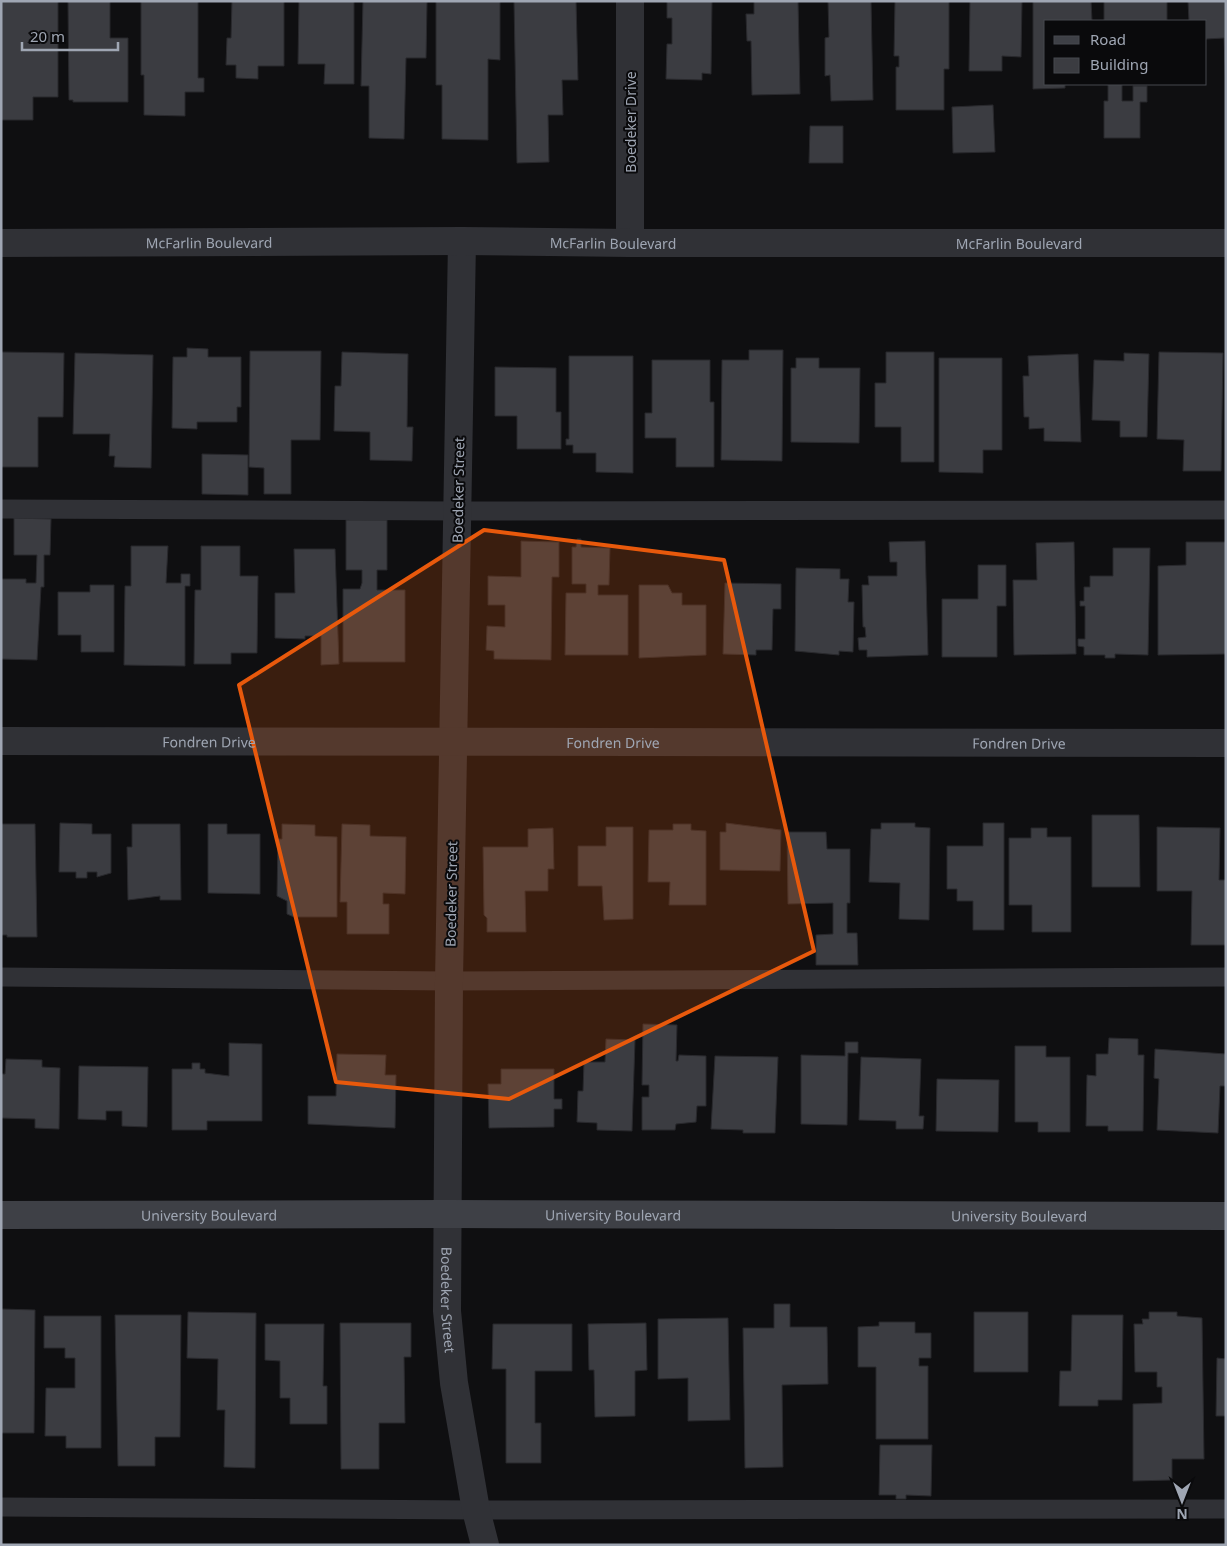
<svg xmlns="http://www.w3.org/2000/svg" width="1227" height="1546" viewBox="0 0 1227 1546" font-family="'Noto Sans',sans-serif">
  <rect width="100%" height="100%" fill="#0f0f11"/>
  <!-- building -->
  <path fill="#3b3c41" stroke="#29292d" d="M1 1H58V97H33V120H1Z
    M68 1H110V38H128V102H73V100H69Z
    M141 1H198V78H204V92H185V116L144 115V75H141Z
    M232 1H284V66H258V79L236 78V65H226L227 38H231Z
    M299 1H354V84H324L325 64H298Z
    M363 1 427 2 426 58H406L404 139 369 138V86H361Z
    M436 1H500V60L488 59V140L442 139V85H436Z
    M514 1H576L578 80H562L563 115H548L549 162 517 163Z
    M667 1H712L711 74 702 73V80L666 79 667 44H672V18H667Z
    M754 1H798L800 94 752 95 751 41H747L746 14H754Z
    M828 1H871L873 100 831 101 830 75 825 76V38L829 37Z
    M895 1H949V69H944V110H896V67H899V56H894Z
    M970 1H1022L1021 57 1002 56V71H969Z
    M1033 1H1091L1092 21H1046V84H1065V88L1033 89Z
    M1104 1H1167V21H1104Z
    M1188 1H1226V91L1224 38 1206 39V21H1189Z
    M1108 84H1122V101H1133V86H1147V102H1140V138H1104V101H1108Z
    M993 105 995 152 953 153 952 107Z
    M810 126H843V163H809Z
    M187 348 208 349V357H241V407H237V422H197V429L172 428 173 357H187Z
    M749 350H783L782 461 721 460 722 360H749Z
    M250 351H321L320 440H291V494H264V468L249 467Z
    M1 352 64 353 63 417H38V467H1Z
    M342 352 408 354 407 427H413L412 461 370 460V432L334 431 335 386H341Z
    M886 352H934V462H901V427H875V383H886Z
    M1159 352 1223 353 1221 471H1183L1184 440 1157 439Z
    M75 353 153 355 151 468 114 467 115 456H109L110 434H73Z
    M1124 353 1149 354 1147 437H1120V421L1092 420 1094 360 1124 361Z
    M1078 354 1081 442 1044 441V428L1029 429V417H1024L1023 376H1029L1028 356Z
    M569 356H633V473L596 472V453H573V445H566V439H569Z
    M796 358H819V368H860L859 443 791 442V368H796Z
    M939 358H1002V450H983V473L939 472Z
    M652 360H710V402H714V467H676V438H645V413H652Z
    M495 367 556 368V412H561V449H517V416H495Z
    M202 454 248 455V495L202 494Z
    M14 518 51 519 50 555H44V587H41L37 660 1 659V579H26V583H36L37 555H14Z
    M346 520H387V570H377V590H405V662H343V589H360L362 583V570H346Z
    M577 539H581V547L610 548 609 585H598V595H628V655H565L566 593H586V584H572V547H576Z
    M521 541 559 542V577H552L551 660 494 659V651L486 650 487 626 505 627V605H488V576L521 577Z
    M925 541 928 655 867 657V650H859L858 638 866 637 865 627H863L862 585H869L868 576H897V562H890L889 542Z
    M1074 542 1076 654 1014 655 1013 580H1037L1036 543Z
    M1186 542H1226V654L1158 655V566L1186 565Z
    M131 546H168L166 583H181V574H190V586H185V666L124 665 125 586H131Z
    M201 546H240V576H258L257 653H231V664H194L195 590H201Z
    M1113 548H1150L1148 655 1115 654V658H1105V655H1084V647L1078 646V639H1085V606H1080V601H1084V587H1090V576H1113Z
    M294 549H335L339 664 321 665V636H305V639L275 638V593H295Z
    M978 565H1006V606H997V657H942V599H978Z
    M796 568 840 569V579H849L848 602H854L853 652 839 651V655L795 651Z
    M725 583 781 584V609H773L772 650H756V655L723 654Z
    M90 585H114V652H81V635H58V592H90Z
    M639 585H668L672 593H682V605H706V655L639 658Z
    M1092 815H1139L1140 887H1092Z
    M60 823 92 824V834H111V873L97 877V872H87V878H76V872H59Z
    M726 823 781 830 780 871 720 870V832H726Z
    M881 823H915V827L930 828 929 920 899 919 900 883 869 882 871 829H881Z
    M983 823H1004V930H973V901H957V889H947V846H983Z
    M1 824H35L37 937H7V935H1Z
    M132 824H180L181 900H160V896L128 900 127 847H132Z
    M208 824H227V834H260V894L208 893Z
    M282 824 315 825V836L337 837V917H294L287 914V901L277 896 278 839H282Z
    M342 824 370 825V836L406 837 405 894 383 893V904H389V934H347V902H340Z
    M673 824H691V830L706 831V905H669L670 882H648L649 830H673Z
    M606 827H633V919L604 920 602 886H578V846H606Z
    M1157 827 1220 828 1219 880H1226V945H1191L1192 891H1157Z
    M553 828 554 869H548V891H525L526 932H487V918L484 915 483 847H528V829Z
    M1031 828H1047V837H1071V932H1032V905H1009V838H1031Z
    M787 832H826L827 849H850V903H847V933H857L858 965H816V935L833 934V903L788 904Z
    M643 1024 677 1025 676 1061H678L679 1055 706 1056V1106H697L696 1122 676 1124 675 1130H642V1097H649V1085H642Z
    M1109 1038 1138 1039V1055H1144L1143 1131H1108V1126H1086L1087 1075 1096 1076V1054H1108Z
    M606 1039 635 1040 632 1131 597 1130V1123L577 1122 578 1091H583L584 1062H605Z
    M845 1042H858V1053H848L847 1125 801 1124V1055L845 1056Z
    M229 1043 262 1044V1121H207V1130H172V1069H192V1063H200V1069H205V1073L229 1076Z
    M1015 1046H1046V1057H1070V1132H1038V1122H1015Z
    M1155 1049 1226 1054V1086H1220L1218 1133 1157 1130 1159 1079 1154 1078Z
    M337 1054 386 1055 385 1075H396L395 1128 308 1124V1096H336Z
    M715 1056 778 1057 775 1133H743V1130L711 1129Z
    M861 1057 921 1059 919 1116H924L923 1129H896V1121L859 1120Z
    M6 1059 42 1060V1067L60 1068 59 1129 35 1128V1119L1 1118V1074H5Z
    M79 1066 148 1067 147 1127 122 1126V1111H106V1120L78 1119Z
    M501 1069H554V1099H562V1109H554V1127L489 1128 488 1084H501Z
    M937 1079 999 1080 998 1132 936 1131Z
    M774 1304H790V1327H827L828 1384 782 1385 783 1467 745 1468 743 1328H774Z
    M1 1309 35 1310 34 1433H1Z
    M188 1312 256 1313 255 1468 224 1467 225 1410H217L218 1359 187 1358Z
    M974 1312H1028V1372H974Z
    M1149 1312H1177V1316L1202 1318 1204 1459H1172V1480L1133 1481V1404L1162 1403V1387H1157V1372H1135L1134 1324H1143L1142 1319H1149Z
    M115 1315H181L180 1437H155V1466H118Z
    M1072 1315H1123L1122 1400H1098V1406H1059L1060 1371H1071Z
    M44 1316H101V1448H66V1436H45L46 1388H75V1358H65V1348H44Z
    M728 1318 730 1420 688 1421V1378L658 1379V1319Z
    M879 1322H915V1333H931V1358H919V1366H928V1439H876V1367H858V1327L879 1326Z
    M340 1323H411V1357H404L405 1423H379V1469H341Z
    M646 1323 647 1370 635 1371V1416L595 1417 594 1370H589L588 1324Z
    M265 1324H324L323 1386H327V1424H290V1398H280V1361L265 1360Z
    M493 1324H572V1371H535V1423H541V1463H506V1369H492Z
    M1217 1358 1226 1359V1416H1216Z
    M880 1445H932L931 1496 906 1495V1499H896V1495H879Z"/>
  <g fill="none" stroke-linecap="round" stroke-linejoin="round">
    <!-- lane -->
    <path stroke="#303136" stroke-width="19" d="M1 509 458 511 1226 510
      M1 977 449 981 1226 977
      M1 1507 476 1510 1226 1509"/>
    <!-- street -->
    <g stroke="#303136" stroke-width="28">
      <path d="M630 1V243"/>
      <path id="s1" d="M462 241 449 981 447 1311 454 1383 476 1510 485 1545"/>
      <path id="s2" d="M1 243 462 241 630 243H1226"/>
      <path id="s3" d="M1 741 1226 743"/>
    </g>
    <!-- secondary -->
    <path stroke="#3e4046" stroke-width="28" id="s4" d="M1 1215 447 1214 1226 1216"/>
  </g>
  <!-- marked area -->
  <path fill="#e8590c" fill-opacity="0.2" stroke="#e8590c" stroke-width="4" stroke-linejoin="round" d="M484 530 724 560 814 951 509 1099 336 1082 239 685Z"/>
  <g text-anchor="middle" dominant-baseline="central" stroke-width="4" stroke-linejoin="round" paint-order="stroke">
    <!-- street labels -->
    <g font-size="14" fill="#9fa6b3" stroke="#0a0a0c">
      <text transform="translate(630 122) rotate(-90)">Boedeker Drive</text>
      <text stroke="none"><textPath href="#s2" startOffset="208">McFarlin Boulevard</textPath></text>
      <text stroke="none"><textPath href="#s2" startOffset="612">McFarlin Boulevard</textPath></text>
      <text stroke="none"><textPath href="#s2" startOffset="1018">McFarlin Boulevard</textPath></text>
      <text transform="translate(458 490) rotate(-89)">Boedeker Street</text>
      <text stroke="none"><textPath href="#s3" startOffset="208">Fondren Drive</textPath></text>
      <text stroke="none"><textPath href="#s3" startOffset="612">Fondren Drive</textPath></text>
      <text stroke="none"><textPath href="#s3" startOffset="1018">Fondren Drive</textPath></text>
      <text transform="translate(451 894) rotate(-89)">Boedeker Street</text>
      <text stroke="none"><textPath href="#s4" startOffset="208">University Boulevard</textPath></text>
      <text stroke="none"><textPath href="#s4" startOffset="612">University Boulevard</textPath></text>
      <text stroke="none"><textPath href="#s4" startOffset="1018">University Boulevard</textPath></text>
      <text stroke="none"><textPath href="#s1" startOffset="1059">Boedeker Street</textPath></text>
    </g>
  </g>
  <!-- border -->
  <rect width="1227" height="1546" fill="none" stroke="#9fa6b3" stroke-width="5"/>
  <!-- legend -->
  <rect x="1044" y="20" width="162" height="65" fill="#0a0a0c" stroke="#46484f"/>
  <rect x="1054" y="36" width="25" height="8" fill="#3e4046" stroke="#46484f"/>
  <text x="1090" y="45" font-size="15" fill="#9fa6b3">Road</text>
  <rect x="1054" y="58" width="25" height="15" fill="#3b3c41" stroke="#46484f"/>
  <text x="1090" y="70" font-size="15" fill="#9fa6b3">Building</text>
  <!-- north arrow -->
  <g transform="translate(1182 1501) rotate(180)" stroke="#0a0a0c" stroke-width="4" paint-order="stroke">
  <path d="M0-4L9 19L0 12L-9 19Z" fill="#9fa6b3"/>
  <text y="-8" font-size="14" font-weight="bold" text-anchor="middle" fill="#9fa6b3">N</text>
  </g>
  <!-- scale -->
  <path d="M22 42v8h96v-8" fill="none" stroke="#9fa6b3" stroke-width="2.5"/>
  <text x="30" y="42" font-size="15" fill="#9fa6b3" stroke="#0a0a0c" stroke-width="4" paint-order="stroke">20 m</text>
</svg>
